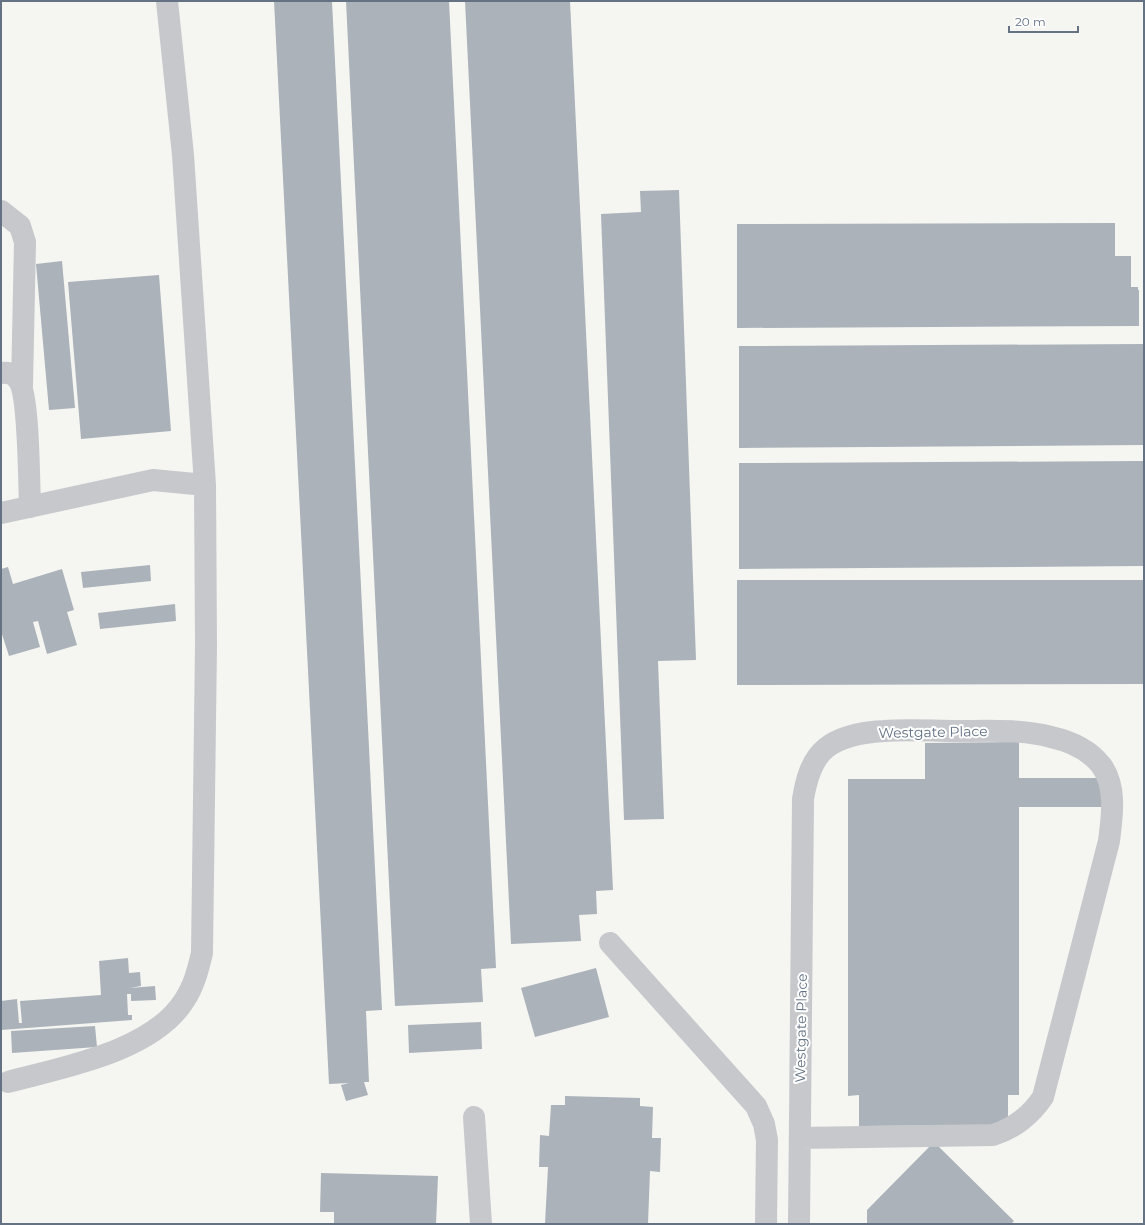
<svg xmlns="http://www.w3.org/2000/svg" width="1145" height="1225" viewBox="0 0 1145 1225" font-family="Montserrat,sans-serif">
  <rect width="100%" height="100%" fill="#f5f6f2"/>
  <!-- building -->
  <path fill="#abb2b9" d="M274 1H332L382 1010 366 1011 369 1082H364L368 1095 346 1101 341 1085 349 1083 329 1084Z
    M346 1H449L496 968 481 969 483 1002 395 1006Z
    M465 1H570L613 890 596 891 597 914 579 915 581 941 511 944Z
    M679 190 696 660 658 661 664 819 624 820 601 214 641 212 640 191Z
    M1115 223V256H1131V287H1138V290H1139V326L737 328V224Z
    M62 261 75 408 49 410 36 264Z
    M159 275 171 431 81 439 68 282Z
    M1144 344V445L739 448V346Z
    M1144 461V566L739 569V463Z
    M150 565 151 581 83 588 81 572Z
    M8 567 13 584 62 569 74 610 67 612 77 645 47 654 38 621 33 622 40 647 9 656 1 631V569Z
    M737 580H1144V684L737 685Z
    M175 604 176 621 100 629 98 613Z
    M1019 742V778H1106L1105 807H1019V1095H1008V1125L859 1126V1095L848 1096V779H925V743Z
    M128 958 129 973 140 972 141 986 130 988 155 986 156 1000 131 1001V994H127L128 1015H132V1020L1 1030V1001L17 999 19 1023H22L20 1001 101 995 99 961Z
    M596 968 609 1017 535 1037 521 988Z
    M481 1022 482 1049 409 1053 408 1025Z
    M95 1026 97 1047 12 1053 11 1031Z
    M565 1096 640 1098V1106L653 1107 652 1138H661L660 1172 650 1171 648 1224H545L548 1167H539L540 1135 549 1136 551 1105H565Z
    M934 1142 1014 1221 1011 1224H867V1210Z
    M321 1173 438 1176 436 1224H334V1212H320Z"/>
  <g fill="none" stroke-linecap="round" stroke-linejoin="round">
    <!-- minor -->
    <path stroke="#c6c8cc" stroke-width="22" d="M167 1 183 155 205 485
      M1 211 20 226 25 242 22 386
      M1 373C9 372 15 374 19 381 29 396 29 484 30 507
      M1 513 153 480 205 485 206 645 202 953C198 970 194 986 184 1001 151 1052 63 1067 8 1082
      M610 943 756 1106 764 1124 767 1140 766 1224
      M474 1117 481 1224
      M799 1224 803 799C806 781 811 760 826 748 841 736 866 732 884 731 908 729 933 731 957 731 988 731 1021 729 1051 737 1069 741 1089 750 1101 765 1117 786 1112 817 1109 841L1043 1097C1031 1115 1013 1129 993 1135L800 1138"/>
  </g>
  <g text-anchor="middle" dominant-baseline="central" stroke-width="4" stroke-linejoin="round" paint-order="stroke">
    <!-- street labels -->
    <g font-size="14" fill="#647284" stroke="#fff">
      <text transform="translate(933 732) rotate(-1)">Westgate Place</text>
      <text transform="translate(801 1028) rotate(-89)">Westgate Place</text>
    </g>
  </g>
  <!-- border -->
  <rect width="1145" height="1225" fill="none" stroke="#647284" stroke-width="4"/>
  <!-- scale -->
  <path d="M1009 26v6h69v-6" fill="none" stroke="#647284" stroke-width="2"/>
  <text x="1015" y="26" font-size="12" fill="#647284" stroke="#ffffff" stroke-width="3" paint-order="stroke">20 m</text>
</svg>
